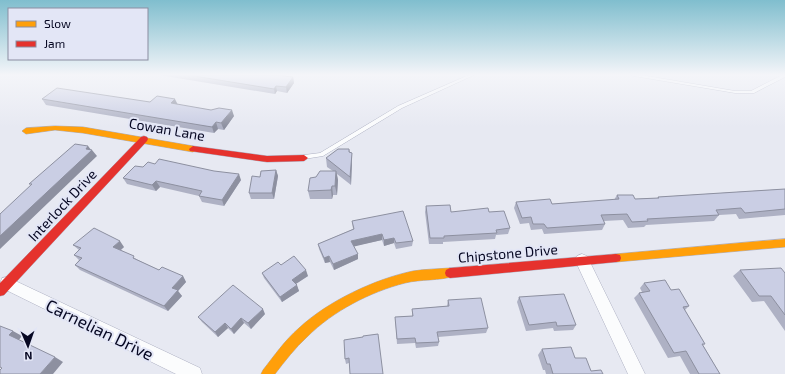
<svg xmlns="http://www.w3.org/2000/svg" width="785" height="374" viewBox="0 0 785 374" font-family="'Exo 2',sans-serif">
  <rect width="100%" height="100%" fill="#e7e9f2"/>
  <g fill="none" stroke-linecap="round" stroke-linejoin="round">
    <defs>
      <path id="lane" d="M469 75H474L402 108 323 156 304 159 301 157 304 155 320 153 398 106Z
        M632 75H641L735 91H751L782 75H785V77L754 93H735L634 76Z"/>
      <path id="street" d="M582 254 587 256 645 374H628L575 260 577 256Z
        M7 277 200 368 202 374H176L2 288 0 284 2 278Z"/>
      <path id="slow" d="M55 126 83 127 193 146 197 149 193 152 83 133 55 130 26 134 22 131 26 128Z
        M785 239V247L616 262 612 261 611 258 612 255 616 254Z
        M450 268 454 270 455 273 454 276C440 281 421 279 405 283 370 292 333 311 307 337 295 348 285 361 275 374H261L263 370C274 356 285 340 299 328 328 301 375 279 413 271 425 269 438 269 450 268Z"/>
      <path id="jam" d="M144 136 147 137 148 139 147 141 4 295 0 296V283L141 137Z
        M193 146 267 156 304 155 308 158 304 161 267 162 190 151 189 149Z
        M616 254 620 255 621 258 620 261 616 262 450 278 446 276 445 273 446 270 450 268Z"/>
    </defs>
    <!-- lane casing -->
    <use href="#lane" stroke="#adb0c2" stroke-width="1"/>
    <!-- street casing -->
    <use href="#street" stroke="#adb0c2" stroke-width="1"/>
    <!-- slow casing -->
    <use href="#slow" stroke="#adb0c2" stroke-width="1"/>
    <!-- jam casing -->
    <use href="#jam" stroke="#adb0c2" stroke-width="1"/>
    <!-- lane -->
    <use href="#lane" fill="#fbfcfd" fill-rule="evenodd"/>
    <!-- street -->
    <use href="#street" fill="#fbfcfd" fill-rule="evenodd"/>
    <!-- slow -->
    <use href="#slow" fill="#ff9f0a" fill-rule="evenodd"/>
    <!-- jam -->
    <use href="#jam" fill="#e5322d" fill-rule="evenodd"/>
  </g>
  <!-- wall -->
  <path fill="#aeb1c4" d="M159 75H276L293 77 294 83 287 93 277 91 275 94Z
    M42 99 150 102 178 105 234 116 224 130 218 129 214 133 46 105Z
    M349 149 350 152 352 153V161L351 185 337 174 338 180 337 195H333L332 199H310L308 191 316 177 333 171 327 167 326 158Z
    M143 167 241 180 224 206 202 202 199 196 160 187 156 191 127 184 123 178Z
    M276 170 278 176 274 199H251L249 193 260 177Z
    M785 189V215L739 219 736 214 719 215 714 221 646 225 644 227 628 228 623 220 604 221 605 224 602 230 544 234 542 229 531 230 529 223 520 224 514 208 516 202 552 204 614 200 617 195 635 199 657 198 658 197Z
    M426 206 451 212H489L510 228 508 234 496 235 495 239 443 242V244H429L425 212Z
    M352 221 413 241 412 246 396 249 394 243 384 246 382 240 354 246 358 259 334 270 330 262 325 263 319 249 318 244 353 229Z
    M73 245 124 247 121 250 138 260 159 270 183 276 186 282 178 291 182 296 168 311 80 270 75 265 79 260 74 255 79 250Z
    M281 265 308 276 296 284 299 291 282 302 264 278 262 273Z
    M740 270 785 273V331L764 301 752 302 733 276Z
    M644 283 671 290 689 306 685 310 705 344 703 345 720 374H690L680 356 668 358 634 298 639 293 642 292 640 288Z
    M519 297 576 325 573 330 554 331 553 328 526 331 517 302Z
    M448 300 488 328 486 333 438 337 439 342 438 346 416 348 415 343 397 344 395 317 412 316V309L447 306Z
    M265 314 251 329 244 323 234 334 228 328 218 337 202 322 198 317Z
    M378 334 349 363 346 364 345 359 363 337Z
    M542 349 575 358 591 371 603 374H546L545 370H543L538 355Z"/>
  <!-- shaded-wall -->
  <path fill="#8d90a0" d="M293 77 294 83 287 93 286 87Z
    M276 86 277 91 275 94 274 89Z
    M175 99 178 105 171 103Z
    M232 110 234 116 224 130 221 123Z
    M216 122 218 129 214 133 212 127Z
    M88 146 92 151V150L97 156 0 249V236Z
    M352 153V161L351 185 350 177Z
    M276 170 278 176 274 199 272 193Z
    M336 171 338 180 337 195 335 186Z
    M239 174 241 180 224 206 222 200Z
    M156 181 160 187 156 191 152 185Z
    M332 186 333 195 332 199 331 190Z
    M382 234V240L352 247 351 241Z
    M394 238V243L384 246V240Z
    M120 241 124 247 118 252 113 247Z
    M358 254V259L334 270 333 264Z
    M329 256 330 262 325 263 324 258Z
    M306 270 308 276 294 285 292 280Z
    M183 276 186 282 178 291 182 296 168 311 164 306 172 288Z
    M297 285 299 291 282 302 280 297Z
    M263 309 265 314 251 329 248 323Z
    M241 318 244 323 234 334 231 329Z
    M225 323 228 328 218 337 215 332Z
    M13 331 22 336 18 341 9 335Z
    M55 357 63 362 53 374H40Z"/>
  <!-- building -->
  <path fill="#cacee4" stroke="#8d90a0" d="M188 75H276L293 77 286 87 276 86 274 89Z
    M57 88 150 102 157 96 175 99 171 103 211 110 219 108 232 110 221 123 216 122 212 127 42 99Z
    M75 144 88 146 86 149 92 150 0 236V214L32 184H29Z
    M338 149H349V152L352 153 350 177 326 158Z
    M159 159 214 171 239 174 222 200 199 196 202 191 156 181 152 185 123 178 135 166 143 167 148 162 155 164Z
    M276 170 272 193H249L252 176 260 177 261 171Z
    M320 171H336L335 186H332L331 190 308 191 310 178 316 177Z
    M785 189V209L745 213 741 208 716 210 719 215 647 219 648 221 632 222 627 214 601 215 605 224 547 228 544 224H533L531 217 522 218 516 202 550 199 552 204 619 199 617 195H633L635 199 659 198 658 197Z
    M450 205 451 212 488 208 489 212 504 211 510 228 496 230 497 233 444 236V238H430L426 206Z
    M403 211 413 241 396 243 394 238 384 240 382 234 351 241 358 254 333 264 329 256 324 258 318 244 354 229 352 221Z
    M94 228 120 241 113 247 134 256 133 258 159 270 162 267 183 276 172 288 178 290 164 306 75 265 82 258 74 255 81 248 73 245Z
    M294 256 306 270 292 280 297 285 280 297 262 273 278 262 281 265Z
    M781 268 785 273V315L771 296H759L740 270Z
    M665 280 671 290 679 289 689 306 683 307 705 344H702L720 374H699L686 351 674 353 639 293 650 291 644 283Z
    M233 285 263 309 248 323 241 318 231 329 225 323 215 332 198 317Z
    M564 294 576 325 557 326 556 322 529 325 519 297Z
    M481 298 488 328 437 332 439 342 416 343 415 338 397 339 395 317 413 316 412 309 449 306 448 300Z
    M0 326 13 331 9 335 55 357 40 374H0V370L2 368 0 367Z
    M378 334 383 374H350L349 358 345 359 344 340 363 337V336Z
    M571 347 575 358H586L591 371 601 370 603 374H553L550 364H547L542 349Z"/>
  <!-- sky -->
  <linearGradient id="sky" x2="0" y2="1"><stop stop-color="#80bece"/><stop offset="0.59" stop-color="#f4f5f9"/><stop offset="1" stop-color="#f4f5f9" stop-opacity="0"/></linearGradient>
  <rect width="785" height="127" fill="url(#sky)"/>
  <g text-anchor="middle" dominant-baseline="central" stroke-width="4" stroke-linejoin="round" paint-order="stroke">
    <!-- street labels -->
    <g font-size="14" fill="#060722" stroke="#e3e6f6">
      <text transform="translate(167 129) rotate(10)">Cowan Lane</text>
      <text transform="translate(62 205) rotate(-47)">Interlock Drive</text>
      <text transform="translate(508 253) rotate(-5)">Chipstone Drive</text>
    </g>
    <!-- near-street labels -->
    <g font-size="17" fill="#060722" stroke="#e3e6f6">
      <text transform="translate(100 329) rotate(26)">Carnelian Drive</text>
    </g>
  </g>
  <!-- legend -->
  <rect x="8" y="8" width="140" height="52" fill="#e3e6f6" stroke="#8b8da1"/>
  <rect x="16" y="21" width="20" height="6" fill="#ff9f0a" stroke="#8b8da1"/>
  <text x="44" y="28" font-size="12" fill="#060722">Slow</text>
  <rect x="16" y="41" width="20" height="6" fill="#e5322d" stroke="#8b8da1"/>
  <text x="44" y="48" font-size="12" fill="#060722">Jam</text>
  <!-- north arrow -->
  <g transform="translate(28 346) rotate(178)" stroke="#e3e6f6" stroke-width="3" paint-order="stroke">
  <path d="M0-3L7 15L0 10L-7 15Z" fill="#060722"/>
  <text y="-6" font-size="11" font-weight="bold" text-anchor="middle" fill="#060722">N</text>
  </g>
</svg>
